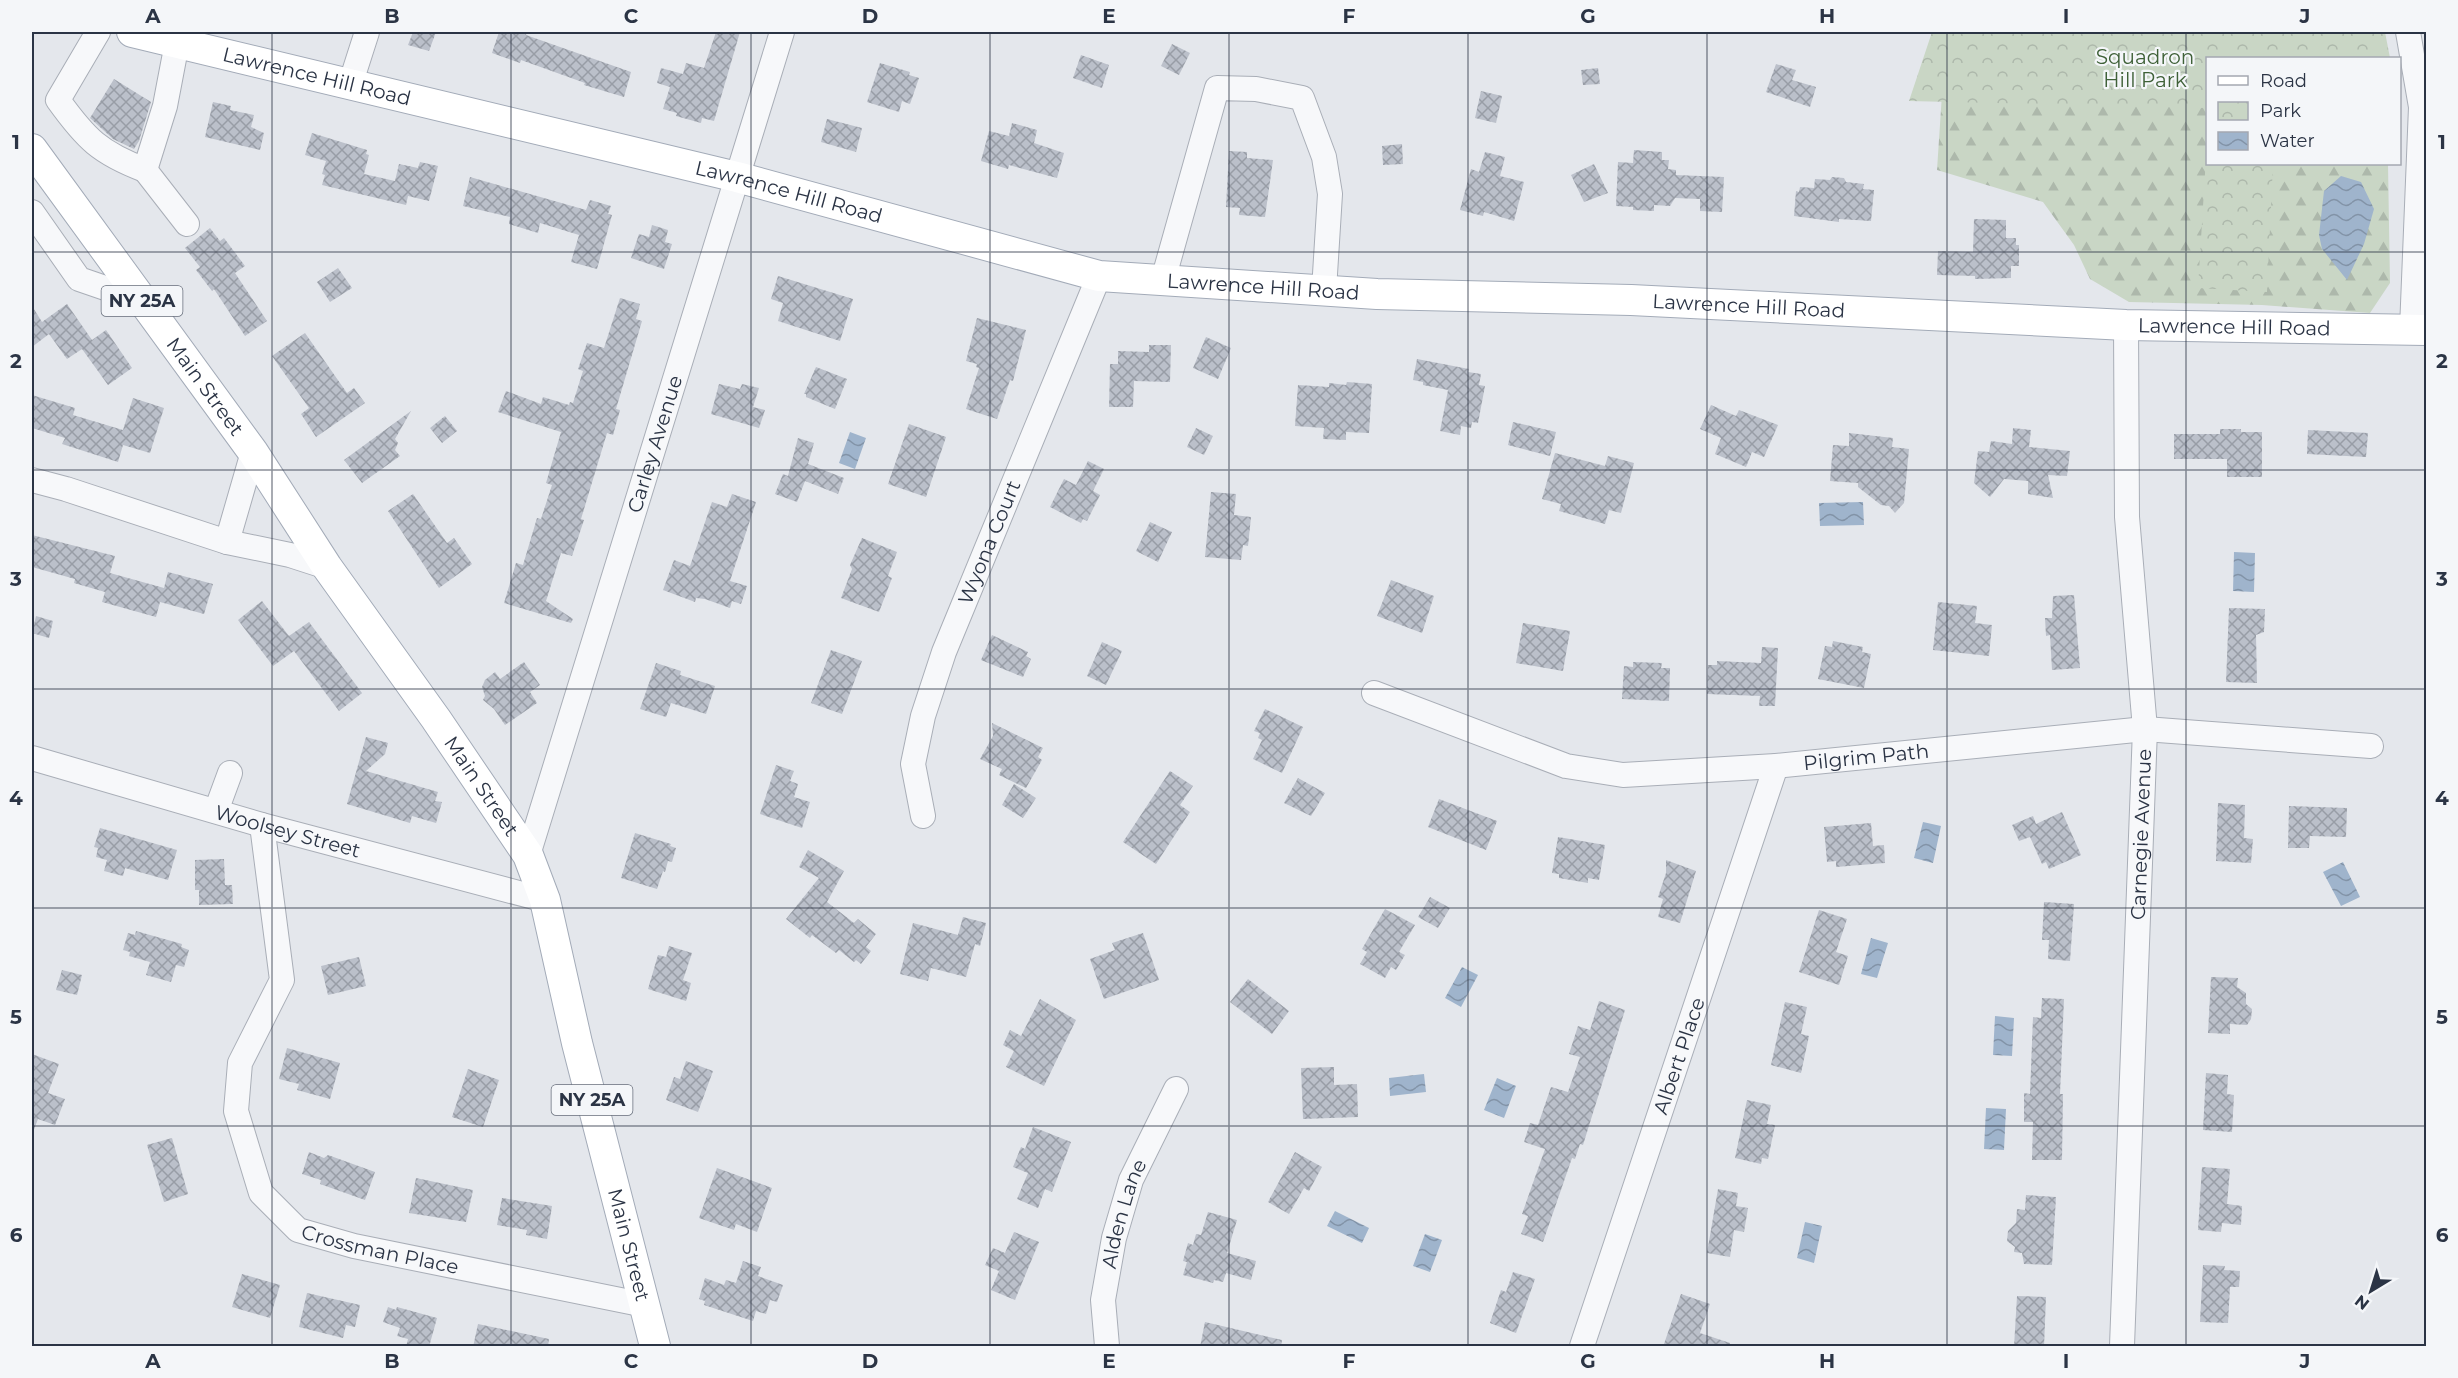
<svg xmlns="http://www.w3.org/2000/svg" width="2458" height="1378" viewBox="0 0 2458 1378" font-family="Montserrat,sans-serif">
  <defs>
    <pattern id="forest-firs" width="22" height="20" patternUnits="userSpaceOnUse" patternTransform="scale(1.5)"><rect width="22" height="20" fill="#c9d6c5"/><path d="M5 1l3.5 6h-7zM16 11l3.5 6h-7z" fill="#adb8ab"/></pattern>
    <pattern id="park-crowns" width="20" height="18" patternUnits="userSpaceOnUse" patternTransform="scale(1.5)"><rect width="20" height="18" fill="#c9d6c5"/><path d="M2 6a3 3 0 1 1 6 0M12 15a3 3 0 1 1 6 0" fill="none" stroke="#adb8ab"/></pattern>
    <pattern id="water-waves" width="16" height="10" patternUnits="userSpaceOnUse" patternTransform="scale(1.5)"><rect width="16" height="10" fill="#9fb4cc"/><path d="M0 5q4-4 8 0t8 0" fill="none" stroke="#8293a7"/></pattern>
    <pattern id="building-cross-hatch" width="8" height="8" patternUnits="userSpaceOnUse" patternTransform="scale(1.5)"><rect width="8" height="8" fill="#bbc0ca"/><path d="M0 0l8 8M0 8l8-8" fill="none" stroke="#989da6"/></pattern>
  </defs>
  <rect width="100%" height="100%" fill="#e4e7ec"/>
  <!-- forest -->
  <path fill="url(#forest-firs)" d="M2208 58V164H2388L2390 283 2370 313 2262 305 2129 302 2090 279 2074 245 2043 202 1937 170 1942 94Z"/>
  <!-- park -->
  <path fill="url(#park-crowns)" d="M1932 32H2385L2390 58H2208L2207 108 1909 101Z
    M2207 141 2208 164H2273L2267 292 2198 288Z"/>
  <!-- water -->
  <path fill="url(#water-waves)" d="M2341 176 2361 182 2374 209 2364 244 2347 280 2322 249 2319 235 2324 191Z
    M850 432 866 438 855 469 839 463Z
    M1863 502 1864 525 1820 526 1819 503Z
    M2234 552 2255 553 2254 592 2233 591Z
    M1923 822 1941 826 1933 863 1914 858Z
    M2343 862 2360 897 2341 906 2323 872Z
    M1871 938 1888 943 1877 978 1861 974Z
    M1462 967 1478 975 1461 1007 1445 998Z
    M1995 1016 2014 1018 2012 1056 1993 1055Z
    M1424 1074 1426 1092 1390 1096 1389 1078Z
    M1497 1078 1516 1086 1504 1118 1484 1110Z
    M1986 1108 2006 1109 2004 1150 1984 1149Z
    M1335 1211 1369 1228 1362 1243 1327 1226Z
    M1805 1222 1822 1226 1814 1263 1797 1258Z
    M1425 1234 1442 1240 1430 1272 1413 1266Z"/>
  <!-- building -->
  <path fill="url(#building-cross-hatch)" d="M413 32H436L429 51 408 45Z
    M499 32H527L526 35 631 72 624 97 584 85 585 83 521 60 520 63 492 53Z
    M716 32H740L714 121 702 118 701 123 676 116 677 113 663 109 670 87 657 83 661 68 683 74 686 63 704 68Z
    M1172 44 1190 53 1179 75 1161 66Z
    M1081 55 1109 65 1102 88 1073 78Z
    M880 63 910 72 909 75 919 78 910 104 902 101 899 112 867 102Z
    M1776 64 1796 70 1792 80 1816 87 1810 107 1766 92Z
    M1598 68 1600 84 1583 85 1581 70Z
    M114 79 151 102 139 141 134 149 113 139 90 118Z
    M1481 91 1502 96 1496 123 1475 118Z
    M213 102 231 106 230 110 254 115 251 127 264 133 260 150 205 137Z
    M827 119 862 128 856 152 821 142Z
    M1012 123 1037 130 1034 143 1064 153 1057 178 1009 165 1008 169 981 161 989 131 1009 136Z
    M312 133 367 150 366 154 369 155 364 174 395 181 399 164 418 168 420 162 438 166 429 201 408 196 406 205 322 185 325 175 322 174 326 161 305 155Z
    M1402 144 1403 164 1383 165 1382 146Z
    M1634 150 1662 152V160H1669L1668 169 1676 170V175L1724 177 1722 212 1700 211V199L1675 198 1670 206 1654 205V211L1633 210V207L1616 206 1618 162 1633 163Z
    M1229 151 1247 152V158L1273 160 1265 217 1239 215 1240 208 1226 207Z
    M1485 152 1505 157 1500 176 1524 182 1514 221 1484 212 1483 216 1460 210 1471 169 1479 172Z
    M1594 164 1608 193 1584 202 1571 175Z
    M470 177 586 210 590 200 611 206 608 214 612 215 597 269 571 262 579 235 540 223 538 233 509 224 510 217 463 206Z
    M1832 177 1844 178 1846 182 1864 184 1863 189 1874 190 1871 221 1839 219V222L1794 216 1796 191 1799 192 1800 187 1814 188 1815 179 1830 180Z
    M1974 219 2006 220V238H2016V245H2019V266H2011V278L1975 279V276L1937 275 1938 251 1973 252Z
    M652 225 668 230 665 242 672 244 664 269 631 258 639 234 649 237Z
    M210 228 220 241 224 238 245 266 235 273 267 321 245 336 214 289 212 291 196 270 200 267 185 248Z
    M338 268 352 288 330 302 317 282Z
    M778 276 853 299 840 341 778 321 783 303 771 299Z
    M620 298 640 304 636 319 642 321 616 409 620 410 613 435 607 433 581 519 584 520 572 556 561 553 546 601 573 619 571 623 504 603 516 563 523 565 537 518 541 519 552 485 546 483 561 432 498 412 506 391 541 404 543 397 569 405 570 402 573 403 583 371 578 369 587 343 604 348Z
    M67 304 92 340 106 330 132 368 108 385 82 349 67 359 49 334 32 347V306L42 322Z
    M977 318 1026 330 1013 381 1010 380 997 419 966 409 979 368 976 367 977 364 966 361Z
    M305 333 347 393 354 388 365 403 316 437 301 414 309 408 272 356Z
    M1206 337 1231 348 1218 379 1193 368Z
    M1149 345H1171L1170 382 1134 381 1133 407H1109L1110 364H1118V351L1149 352Z
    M1417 359 1469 369 1468 372 1481 374 1479 385 1485 386 1478 423 1472 422 1471 428 1461 426 1460 435 1440 431 1448 390 1423 385V382L1413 380Z
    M816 367 847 379 835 409 806 397V394H804Z
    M1347 382 1372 384 1369 433 1346 432V440L1323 439 1324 428 1295 426 1298 385 1329 387V383L1346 385Z
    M719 384 740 389 742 384 759 388 753 407 765 410 759 428 711 414Z
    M32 395 75 408 73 415 123 430 133 398 164 408 150 453 123 445 118 462 62 444 65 438 32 428Z
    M1711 405 1736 416 1739 410 1778 425 1764 457 1752 452 1746 467 1715 454 1721 438 1700 429Z
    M411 411 395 439 398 443 395 450 400 456 362 483 344 460Z
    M445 416 457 431 442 443 430 428Z
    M1513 422 1556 432 1550 456 1508 445Z
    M909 424 946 437 926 497 888 484Z
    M1196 428 1213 436 1204 455 1187 447Z
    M2013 428 2031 430 2029 447 2070 451 2067 476 2048 475 2053 498 2028 494V481L2004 479 1990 497 1974 483 1978 451 1989 452 1991 441 2012 444Z
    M2220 429H2241V432H2262V477H2227V459H2174V434H2220Z
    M2308 430 2368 433 2366 457 2307 454Z
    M1849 433 1893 438 1892 447 1909 449 1904 503 1895 513 1889 506 1881 505 1858 487V483L1830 481 1833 445 1849 446Z
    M798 438 814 443 808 464 844 478 838 494 805 481 797 502 775 494 783 474 788 476Z
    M1555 453 1605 466 1608 456 1634 463 1621 513 1609 510 1605 524 1559 511 1561 504 1542 499Z
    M1088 461 1104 469 1093 491 1100 495 1087 521 1083 519 1081 523 1050 507 1064 479 1076 485Z
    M1211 492 1236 494 1234 515 1251 517 1248 546 1243 545 1241 560 1205 557Z
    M413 494 447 543 454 538 472 564 439 588 388 511Z
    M732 494 756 502 730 581 747 586 741 604 732 601 730 608 705 599 696 598 695 602 663 590 674 560 690 566 712 502 727 507Z
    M1150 522 1172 532 1158 562 1136 551Z
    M32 535 115 556 110 573 164 588 168 572 213 584 204 614 160 602 156 617 102 602 105 592 74 583 75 579 32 567Z
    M862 538 897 552 888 576 892 578 879 612 841 598 852 569 850 565Z
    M1391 580 1434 596 1422 633 1377 616Z
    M2074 595 2080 668 2052 670 2050 635 2046 636 2045 618H2052L2053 596Z
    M262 601 289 636 309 622 362 693 339 711 294 651 273 666 238 620Z
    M1938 602 1977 606 1975 623 1992 625 1989 656 1933 650Z
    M2229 608 2265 609 2264 632 2256 635 2257 683 2226 682Z
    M36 616 53 621 49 638 32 633Z
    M1523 623 1570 631 1563 671 1516 663Z
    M992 635 1028 652 1026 656 1031 659 1023 677 981 660Z
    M1833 641 1863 647 1862 652 1871 654 1864 688 1818 679 1825 646 1832 647Z
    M1102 642 1122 651 1106 685 1087 676Z
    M1762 647 1778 648 1775 706H1759L1760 696 1707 694 1708 665H1717V661L1761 663Z
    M831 650 862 661 842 714 811 703Z
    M524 662 540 685 530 692 537 703 505 725 494 709 483 700 485 696 482 687 485 680 495 672 500 679Z
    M1633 662 1662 663 1661 668H1670L1669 701 1622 699 1624 666 1633 667Z
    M656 663 681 671 680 675 715 686 706 714 671 703 666 717 640 709Z
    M1265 709 1303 727 1282 773 1253 759 1262 740 1258 738 1260 733 1254 731Z
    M992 723 1043 748 1038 757 1042 760 1026 788 999 775 1002 769 980 759 993 736Z
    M366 737 388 743 385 754 366 771 438 792 435 801 442 802 436 823 412 816 410 823 347 804Z
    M776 765 794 771 790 781 798 784 794 797 810 802 802 828 760 814Z
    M1170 771 1193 786 1180 805 1190 812 1156 864 1123 842Z
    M1298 778 1325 793 1311 816 1284 803Z
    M1014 784 1036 798 1023 818 1002 805Z
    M1439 799 1497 821 1486 850 1428 827Z
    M2218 803 2245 805 2244 838 2253 839 2251 863 2216 861Z
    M2289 806 2347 808 2346 837 2310 836 2309 848H2288Z
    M2062 812 2081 855 2049 869 2046 862 2042 864 2030 837 2019 841 2012 825 2033 816 2036 824Z
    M1871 823 1873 846 1884 845 1885 863 1836 867V861L1827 862 1824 827Z
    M100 828 177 850 168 880 125 868 123 876 104 871 107 860 96 857 98 848 94 847Z
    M635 833 671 844 670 846 676 848 672 862 668 861 665 872 663 871 657 889 621 878Z
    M1558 837 1605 845 1599 880 1588 878V883L1559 878V874L1552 873Z
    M808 850 844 871 827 902 854 923 858 919 876 934 866 947 871 951 861 964 856 960 854 962 839 950 836 953 812 935 810 938 786 919 819 878 799 867Z
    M224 859 225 885H232L233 904 199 905V890H195V860Z
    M1666 860 1696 871 1680 923 1658 917 1663 899 1658 897 1666 873Z
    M1430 897 1450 908 1438 928 1418 917Z
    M2044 902 2074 904 2070 961 2048 959 2049 940H2042Z
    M1385 909 1415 925 1399 952 1405 955 1396 970 1391 967 1385 978 1360 964 1367 952 1362 949Z
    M1819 910 1847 919 1836 952 1848 956 1839 985 1799 972Z
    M963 917 986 923 980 946 975 944 966 977 931 968 928 981 900 974 913 923 958 935Z
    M136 931 182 944 181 947 189 950 184 967 176 965 171 982 146 975 150 962 129 956 130 952 123 950 128 933 135 935Z
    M1143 933 1159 980 1104 999 1090 959 1115 950 1112 943Z
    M669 946 692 953 683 980 691 983 686 1001 648 989 658 955 666 957Z
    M359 957 366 986 328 995 321 966Z
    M62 970 82 975 77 995 56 990Z
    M2211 977 2238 978 2237 987 2246 993V1004L2252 1009 2251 1019 2247 1025 2230 1024V1034L2208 1033Z
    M1248 979 1289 1011 1272 1034 1230 1002Z
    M2042 998 2064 999 2060 1094H2063L2062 1160H2032L2033 1122H2024V1093L2030 1094 2033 1017 2041 1018Z
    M1040 999 1076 1020 1044 1086 1006 1067 1014 1051 1003 1045 1010 1030 1021 1036Z
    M1599 1001 1625 1010 1583 1145 1580 1144 1575 1159 1572 1158 1543 1242 1521 1234 1528 1216 1522 1214 1545 1149 1524 1142 1530 1123 1538 1125 1551 1087 1568 1092 1580 1057 1569 1054 1578 1026 1590 1030Z
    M1785 1002 1807 1007 1801 1034 1809 1036 1801 1073 1771 1065Z
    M287 1048 340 1063 330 1099 297 1090 299 1084 279 1079Z
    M32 1054 59 1064 48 1093 65 1099 55 1125 38 1119 33 1132Z
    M686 1061 713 1071 698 1112 666 1100 674 1077 680 1079Z
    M1334 1067V1085L1357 1084 1358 1117 1303 1119 1301 1068Z
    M468 1069 499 1080 483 1127 452 1117Z
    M2206 1073 2228 1075 2227 1094 2234 1095 2232 1132 2203 1130Z
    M1747 1100 1771 1105 1767 1124 1775 1125 1768 1159 1762 1158 1761 1164 1735 1158Z
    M1033 1127 1071 1142 1052 1192 1045 1189 1038 1208 1017 1199 1028 1173 1013 1167 1021 1147 1025 1149Z
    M172 1138 188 1194 164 1202 147 1145Z
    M309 1152 324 1158 328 1155 375 1172 365 1200 320 1184 321 1180 302 1174Z
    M1295 1152 1322 1167 1309 1191 1304 1188 1289 1214 1268 1202Z
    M2202 1167 2230 1169 2227 1204 2242 1206 2241 1225 2222 1223 2221 1232 2198 1230Z
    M717 1168 772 1188 757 1232 736 1224 734 1230 699 1218Z
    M416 1178 473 1190 466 1222 409 1213Z
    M1718 1189 1738 1193 1736 1206 1748 1208 1744 1232 1734 1230 1730 1257 1707 1253Z
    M2026 1195 2056 1197 2052 1265 2024 1264 2022 1253 2014 1252 2015 1247 2007 1241 2008 1231 2016 1223 2017 1209 2025 1210Z
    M502 1198 552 1206 547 1239 526 1235 527 1230 497 1225Z
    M1208 1212 1237 1220 1227 1253 1256 1261 1251 1280 1226 1273 1223 1282 1214 1280 1213 1283 1183 1275 1187 1262 1183 1261 1188 1243 1193 1245 1196 1234 1201 1235Z
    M1014 1232 1039 1242 1015 1300 991 1290 999 1271 985 1265 993 1248 1005 1253Z
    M743 1261 761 1267 758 1276 783 1285 777 1302 770 1300 766 1314 756 1311 753 1321 704 1305 705 1301 699 1299 705 1278 724 1285 726 1280 736 1283Z
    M2203 1265 2225 1266 2224 1270 2240 1271 2239 1287H2230L2228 1323 2200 1322Z
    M1513 1272 1535 1279 1516 1333 1490 1323 1501 1290 1506 1292Z
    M242 1274 280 1285 270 1318 232 1307Z
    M307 1293 360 1305 355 1327 346 1325 343 1338 299 1327Z
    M1681 1294 1710 1304 1700 1333 1730 1343V1347H1663Z
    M2017 1296 2046 1297 2044 1347H2014Z
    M388 1307 396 1310 397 1307 437 1318 429 1347H406L408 1339 397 1336 400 1328 383 1322Z
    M1205 1322 1282 1340 1281 1347H1200Z
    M478 1324 549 1339 548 1347H473Z"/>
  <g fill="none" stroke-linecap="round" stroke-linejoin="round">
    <defs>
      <g id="minor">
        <path d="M98 32 58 100C86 139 100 153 145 170L165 106 177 43"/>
        <path d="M2408 32 2421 107 2412 329"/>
        <path d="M350 85 367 32"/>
        <path d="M145 170 187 224"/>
        <path d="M32 212 79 279 143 301"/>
        <path d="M1163 280 1217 88 1256 89 1302 98 1324 157 1330 194 1324 290"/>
        <path d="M32 480 66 489 227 542 290 555 327 567"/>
        <path d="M227 542 253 452"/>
        <path id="s1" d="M1374 693 1566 766 1623 775 1776 766 2145 729 2371 746"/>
        <path id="s2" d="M32 758 262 825 545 900"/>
        <path d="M216 811 230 773"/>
        <path id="s3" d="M923 816 913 764 923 716 944 652 1099 276"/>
        <path id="s4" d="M262 825 282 980 240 1063 236 1111 261 1193 298 1230 354 1246 645 1305"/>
        <path id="s5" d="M528 855 782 32"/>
        <path id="s6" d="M1107 1346 1103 1300 1114 1238 1131 1180 1176 1089"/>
        <path id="s7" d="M1582 1346 1776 766"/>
        <path id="s8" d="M2122 1346 2145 729 2127 517 2126 325"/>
      </g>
      <g id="major">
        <path id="s9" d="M132 32 737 177 1099 276 1377 294 1631 300 2126 325 2426 330"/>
        <path id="s10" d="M32 149 253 452 327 567 436 719 528 855 545 900 577 1043 655 1346"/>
      </g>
    </defs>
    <!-- minor casing -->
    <use href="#minor" stroke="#a9aeb7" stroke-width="26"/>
    <!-- major casing -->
    <use href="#major" stroke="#a3abb8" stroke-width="32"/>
    <!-- minor -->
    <use href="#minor" stroke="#f7f8fa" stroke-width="24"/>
    <!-- major -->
    <use href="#major" stroke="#fff" stroke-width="30"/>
  </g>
  <!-- grid -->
  <path fill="none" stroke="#2b3445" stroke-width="1.5" stroke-opacity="0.55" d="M272 32V1346M511 32V1346M751 32V1346M990 32V1346M1229 32V1346M1468 32V1346M1707 32V1346M1947 32V1346M2186 32V1346M32 252H2426M32 470H2426M32 689H2426M32 908H2426M32 1126H2426"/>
  <g text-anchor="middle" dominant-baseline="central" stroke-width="4.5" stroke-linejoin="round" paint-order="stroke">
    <!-- shield labels -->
    <g fill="#f4f6f9" stroke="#676e7b" stroke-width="1.5">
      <rect x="101.5" y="286" width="81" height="30" rx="4.5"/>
      <rect x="551.5" y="1085" width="81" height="30" rx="4.5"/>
    </g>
    <g font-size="18" font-weight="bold" fill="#2b3445">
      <text x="142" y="301">NY 25A</text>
      <text x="592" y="1100">NY 25A</text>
    </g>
    <!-- park labels -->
    <g font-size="20" fill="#3f6138" stroke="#f4f6f9">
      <text x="2145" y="57">Squadron<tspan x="2145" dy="23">Hill Park</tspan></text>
    </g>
    <!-- street labels -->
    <g font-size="20" fill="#2b3445" stroke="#f4f6f9">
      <text stroke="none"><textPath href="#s9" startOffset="190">Lawrence Hill Road</textPath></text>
      <text stroke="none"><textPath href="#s9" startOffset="676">Lawrence Hill Road</textPath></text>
      <text stroke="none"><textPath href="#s9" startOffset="1162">Lawrence Hill Road</textPath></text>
      <text stroke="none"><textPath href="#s9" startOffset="1648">Lawrence Hill Road</textPath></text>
      <text stroke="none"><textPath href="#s9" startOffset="2134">Lawrence Hill Road</textPath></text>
      <text stroke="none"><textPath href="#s10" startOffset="294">Main Street</textPath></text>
      <text stroke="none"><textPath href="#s5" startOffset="430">Carley Avenue</textPath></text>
      <text stroke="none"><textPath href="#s3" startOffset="288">Wyona Court</textPath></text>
      <text stroke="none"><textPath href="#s1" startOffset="507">Pilgrim Path</textPath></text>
      <text stroke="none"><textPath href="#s10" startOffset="780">Main Street</textPath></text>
      <text stroke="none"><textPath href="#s2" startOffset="266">Woolsey Street</textPath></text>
      <text stroke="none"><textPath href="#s8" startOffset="512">Carnegie Avenue</textPath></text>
      <text stroke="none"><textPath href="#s7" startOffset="306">Albert Place</textPath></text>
      <text stroke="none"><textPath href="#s6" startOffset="135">Alden Lane</textPath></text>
      <text stroke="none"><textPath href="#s10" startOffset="1266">Main Street</textPath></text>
      <text stroke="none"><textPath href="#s4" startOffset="520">Crossman Place</textPath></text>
    </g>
  </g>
  <!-- border -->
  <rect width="2458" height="1378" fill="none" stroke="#f4f6f9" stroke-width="66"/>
  <!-- legend -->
  <rect x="2206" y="57" width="195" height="108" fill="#f4f6f9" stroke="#a4a8b1" stroke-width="1.5"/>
  <rect x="2218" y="76" width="30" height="9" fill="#ffffff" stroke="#a4a8b1" stroke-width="1.5"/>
  <text x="2260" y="87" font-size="18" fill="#2b3445">Road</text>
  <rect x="2218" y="102" width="30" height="18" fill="url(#park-crowns)" stroke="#a4a8b1" stroke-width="1.5"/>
  <text x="2260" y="117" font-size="18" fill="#2b3445">Park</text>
  <rect x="2218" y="132" width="30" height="18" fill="url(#water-waves)" stroke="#a4a8b1" stroke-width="1.5"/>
  <text x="2260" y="147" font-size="18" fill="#2b3445">Water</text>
  <!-- north arrow -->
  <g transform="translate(2371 1291) rotate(218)" stroke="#f4f6f9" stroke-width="4.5" paint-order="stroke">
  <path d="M0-4.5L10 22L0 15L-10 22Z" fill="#2b3445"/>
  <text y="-9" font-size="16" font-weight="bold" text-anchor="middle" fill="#2b3445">N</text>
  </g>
  <rect x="33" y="33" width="2392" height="1312" fill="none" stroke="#2b3445" stroke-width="2"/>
  <g font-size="20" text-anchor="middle" font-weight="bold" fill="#2b3445">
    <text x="153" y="23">A</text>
    <text x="392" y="23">B</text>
    <text x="631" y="23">C</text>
    <text x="870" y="23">D</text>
    <text x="1109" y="23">E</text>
    <text x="1349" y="23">F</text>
    <text x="1588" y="23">G</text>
    <text x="1827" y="23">H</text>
    <text x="2066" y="23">I</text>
    <text x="2305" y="23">J</text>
    <text x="16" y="149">1</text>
    <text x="2442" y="149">1</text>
    <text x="16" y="368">2</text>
    <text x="2442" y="368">2</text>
    <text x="16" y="586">3</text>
    <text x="2442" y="586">3</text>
    <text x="16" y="805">4</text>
    <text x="2442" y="805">4</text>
    <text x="16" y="1024">5</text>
    <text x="2442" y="1024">5</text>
    <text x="16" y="1242">6</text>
    <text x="2442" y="1242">6</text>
    <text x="153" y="1368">A</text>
    <text x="392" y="1368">B</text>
    <text x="631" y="1368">C</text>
    <text x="870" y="1368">D</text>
    <text x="1109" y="1368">E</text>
    <text x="1349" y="1368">F</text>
    <text x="1588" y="1368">G</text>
    <text x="1827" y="1368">H</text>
    <text x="2066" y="1368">I</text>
    <text x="2305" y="1368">J</text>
  </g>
</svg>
